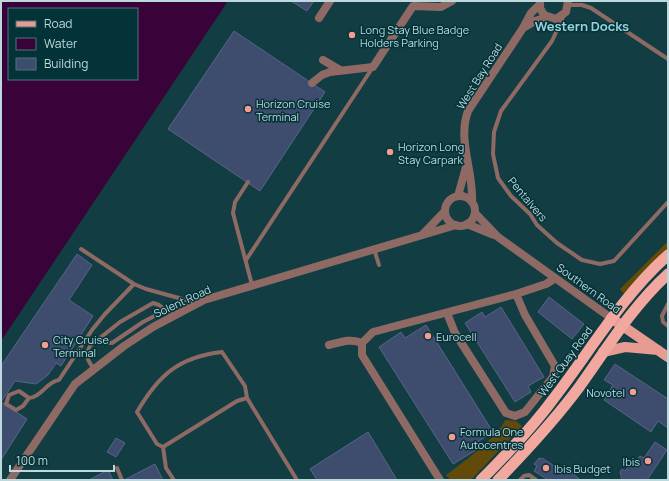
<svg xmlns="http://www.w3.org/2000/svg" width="669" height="481" viewBox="0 0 669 481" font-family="Manrope,sans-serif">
  <rect width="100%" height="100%" fill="#113d43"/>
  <!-- green -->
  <path fill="#624b0a" d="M668 241V252L625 295 620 289Z
    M505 420 516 421 522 426 471 480H450L446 475C460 465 500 435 505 420Z"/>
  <!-- water -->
  <path fill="#39033a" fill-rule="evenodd" d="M1 1H228L1 341ZM9 9H137V79H9Z"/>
  <!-- building -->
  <path fill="#3e4c6e" stroke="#566589" d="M291 1H314L307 11Z
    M234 31 325 92 260 191 168 129Z
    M77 254 92 265 69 300 93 316 61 366 56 363 48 375 36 384 15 381 1 402 27 419 1 460V366Z
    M549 297 584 324 572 339 538 312Z
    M501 307 544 377 528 386 531 392 515 402 465 323 482 312 485 317Z
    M426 325 493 432 473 445 476 450 453 464 379 347 401 332 405 338Z
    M615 364 668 399V428L658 421 651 432 604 400 613 385 604 380Z
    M368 432 397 480H317L310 469Z
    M116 438 125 443 116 457 107 452Z
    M655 442 667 450 647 480H622L620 472 622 469 625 471 630 464 633 466 640 456 644 458Z
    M539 458 541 459 542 458 562 471 564 469 571 474 572 472 580 480H548L534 471 537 466 534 464Z
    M155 464 163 480H126V479Z
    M108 470 113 480H89Z"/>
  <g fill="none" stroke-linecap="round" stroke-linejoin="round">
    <!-- service -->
    <path stroke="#8f6a65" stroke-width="4" d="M568 5H582L591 8 668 59
      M564 15 552 41 501 111 494 132 493 154 498 178 511 196 530 214 537 225 557 243 582 260 600 264 614 261 668 202
      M248 182 235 202 233 213 252 285
      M81 249 134 284 146 289 197 303
      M374 249 379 265
      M246 260 373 67
      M668 304 662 316 663 322 668 326
      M96 341 112 343 143 322 166 310
      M94 369C88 361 84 355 90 346L120 322 153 303 159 305 174 316
      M29 398 19 391 9 395 6 404 16 410 23 406 29 398C42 397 46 382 59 380L92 330 105 314 134 284
      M163 447 157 444 137 412C158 376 178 357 222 352L245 386 247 398 297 480
      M163 447 237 401 247 398
      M163 447 166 468 174 480
      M117 468 122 480
      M520 480 524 476 529 475 536 480"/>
    <!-- minor -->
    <path stroke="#8f6a65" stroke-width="8" d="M540 2V8L544 15 556 19 566 12 568 1
      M319 18 330 1
      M523 28 535 21 547 17
      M323 60 340 70
      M312 83 322 75 330 72 373 67 413 6 441 7 452 1
      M458 196 466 167
      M445 211a15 15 0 1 1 30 0a15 15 0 1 1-30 0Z
      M472 202C474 171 457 141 468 111L523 28 531 13 540 4
      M475 213 498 237 611 318
      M467 224 494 235
      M423 234 445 211
      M447 313 455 333 506 413 515 416 525 412 553 377 555 366 525 315 516 294
      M329 345C341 342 351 338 362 343
      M10 480 75 384 124 346 153 327 204 300 456 225
      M440 480 362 355V343L373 332 516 294 546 284 554 279"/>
    <!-- primary -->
    <path stroke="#e79c92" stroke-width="10" d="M611 318 668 357
      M603 352 625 347 658 350"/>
    <!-- trunk -->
    <path stroke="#f2a89f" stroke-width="11" d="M481 480C507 454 532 428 554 398 591 350 622 296 668 255
      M498 480C527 450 555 420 580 386 608 347 632 307 668 274"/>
  </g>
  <!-- markers -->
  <g fill="#f59c91" stroke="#033238" stroke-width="1.5">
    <circle cx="352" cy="35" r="4"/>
    <circle cx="248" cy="109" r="4"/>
    <circle cx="390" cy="152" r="4"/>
    <circle cx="428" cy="336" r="4"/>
    <circle cx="45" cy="345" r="4"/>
    <circle cx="633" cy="392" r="4"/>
    <circle cx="452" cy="437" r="4"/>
    <circle cx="648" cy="461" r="4"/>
    <circle cx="546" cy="468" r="4"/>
  </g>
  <g text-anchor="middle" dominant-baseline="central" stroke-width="3" stroke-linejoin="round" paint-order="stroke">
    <!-- poi labels -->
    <g font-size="11" fill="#bed9dd" stroke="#033238" text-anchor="start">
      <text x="360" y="29">Long Stay Blue Badge<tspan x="360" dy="13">Holders Parking</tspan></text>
      <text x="256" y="103">Horizon Cruise<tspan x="256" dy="13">Terminal</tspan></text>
      <text x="398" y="146">Horizon Long<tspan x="398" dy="13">Stay Carpark</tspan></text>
      <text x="436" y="336">Eurocell</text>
      <text x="53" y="339">City Cruise<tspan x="53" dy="13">Terminal</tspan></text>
      <text x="625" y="392" text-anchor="end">Novotel</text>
      <text x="460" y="431">Formula One<tspan x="460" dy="13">Autocentres</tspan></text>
      <text x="640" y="461" text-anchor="end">Ibis</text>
      <text x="554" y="468">Ibis Budget</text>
    </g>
    <!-- street labels -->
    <g font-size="11" fill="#bed9dd" stroke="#033238">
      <text transform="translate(479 76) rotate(-58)">West Bay Road</text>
      <text transform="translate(528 199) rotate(50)">Pentalvers</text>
      <text transform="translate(589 288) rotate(36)">Southern Road</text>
      <text transform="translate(182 301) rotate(-25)">Solent Road</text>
      <text transform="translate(565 361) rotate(-54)">West Quay Road</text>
    </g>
    <!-- quarter labels -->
    <g font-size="13" font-weight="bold" fill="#99d2db" stroke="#033238">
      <text x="582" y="26">Western Docks</text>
    </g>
  </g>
  <!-- border -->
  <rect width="669" height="481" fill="none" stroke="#bed9dd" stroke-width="4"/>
  <!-- legend -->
  <rect x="8" y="8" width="130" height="72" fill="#033238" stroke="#4e757a"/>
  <rect x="16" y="21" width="20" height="6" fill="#e79c92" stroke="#4e757a"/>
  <text x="44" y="28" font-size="12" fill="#bed9dd">Road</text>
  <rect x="16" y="38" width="20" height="12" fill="#39033a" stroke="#4e757a"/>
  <text x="44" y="48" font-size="12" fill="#bed9dd">Water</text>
  <rect x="16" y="58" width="20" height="12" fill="#3e4c6e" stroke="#4e757a"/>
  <text x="44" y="68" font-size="12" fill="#bed9dd">Building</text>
  <!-- scale -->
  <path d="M10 465v6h104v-6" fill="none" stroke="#bed9dd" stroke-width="2"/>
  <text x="16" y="465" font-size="12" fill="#bed9dd" stroke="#033238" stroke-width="3" paint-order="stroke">100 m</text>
</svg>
